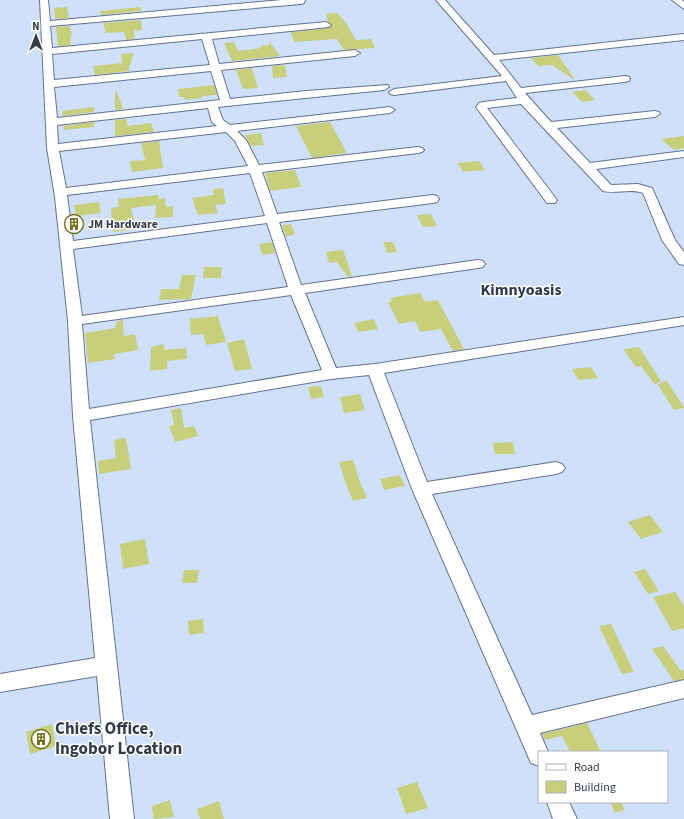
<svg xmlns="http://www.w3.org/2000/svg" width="684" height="819" viewBox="0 0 684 819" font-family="'Source Sans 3',sans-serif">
  <rect width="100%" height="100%" fill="#cfe0fd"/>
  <!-- building -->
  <path fill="#c7cf7b" d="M67 7 69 18 55 19 54 8Z
    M141 7V11L101 15 100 11Z
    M337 13 346 23 356 40 371 39 375 48 344 50 337 39 294 42 291 32 329 28 332 25 328 22 326 14Z
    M141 20 142 30 134 31 135 39 126 40 124 32 106 33 103 23Z
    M70 26 72 36 70 37 71 45 58 46 56 27Z
    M269 41 280 56 232 61 224 43 234 42 238 51 261 48 260 46 269 45Z
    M134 53 129 68V71L95 75 93 66 122 63 121 54Z
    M558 55 574 78 573 79 552 65 538 66 531 58Z
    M285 65 287 77 273 78 272 66Z
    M252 68 258 88 243 89 236 70Z
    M214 85 217 95 202 96V98L185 100 184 97H179L178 89Z
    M586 90 595 100 582 102 572 92Z
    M115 92H117L123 109 115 110Z
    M94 107V112L63 116 62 111Z
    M126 119 128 126 151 123 154 132 115 136V120Z
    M94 122V127L64 130 63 126Z
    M330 122 347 153 312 158 296 126Z
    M261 133 264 145 251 146 245 135Z
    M684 136V148L674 150 661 139Z
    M159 141 163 168 132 172 130 161 145 160 141 143Z
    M479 161 485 170 463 172 458 163Z
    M295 170 301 187 270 191 265 173Z
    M223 188 226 204 215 205 218 213 198 215 192 198 214 195 213 189Z
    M158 195 159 199 165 198 166 207 173 206V217L155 218 156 205 131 208 136 229 113 232V219L112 220 111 208 119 207 118 199Z
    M99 202 101 213 76 216 74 205Z
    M431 214 437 226 423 227 417 215Z
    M291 224 295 234 286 237 282 225Z
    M272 242 275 253 262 255 259 244Z
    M383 242H393L397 252 387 253Z
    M343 250 352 276 348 277 337 262 329 263 326 252Z
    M204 267H222L221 278H203Z
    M182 275H196L191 299 159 300 161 289H179Z
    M420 293 425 302 438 300 464 349 453 351 441 329 420 332 415 321 399 324 388 302 392 301 390 298Z
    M218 316 226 342 206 345 203 334 191 335 190 319Z
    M374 319 378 329 358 332 354 323Z
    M123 320 124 336 135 334 138 350 114 354 115 359 88 363 85 333 115 328 117 321Z
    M244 339 252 369 235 371 227 343Z
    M163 344 165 350 186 348 187 359 167 361V369L150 371 151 347Z
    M639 347 661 381 655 385 641 366 636 367 623 349Z
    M591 367 598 378 578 380 572 369Z
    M666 380 684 407V408L674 410 658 385Z
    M321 386 324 397 311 399 308 387Z
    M360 394 365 410 344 413 340 397Z
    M181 408 184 428 194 426 198 436 175 442 169 426 174 425 171 410Z
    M126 438 131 469 99 474 98 461 116 458 114 440Z
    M513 442 515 454H495L493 443Z
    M353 460 362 488H363L367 498 353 501 345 481 339 462Z
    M400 475 405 486 384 490 380 479Z
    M650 515 663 532 641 539 628 522Z
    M145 539 149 564 123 569 120 544Z
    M645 569 659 591 648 594 634 572Z
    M184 570H199L197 583H182Z
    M675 592 684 606V628L672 631 653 597Z
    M203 619 204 633 189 635 188 621Z
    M611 624 634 672 622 674 599 626Z
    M663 646 681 671 684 670V679L674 681 652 649Z
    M587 723 601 752H570L562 736 545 740 542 734Z
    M52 724 56 746 30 754 26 732Z
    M417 782 428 808 406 814 397 788Z
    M170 800 174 817 154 819 152 806Z
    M219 801 224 819H200L197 809Z
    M610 802H621L625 810 615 813Z"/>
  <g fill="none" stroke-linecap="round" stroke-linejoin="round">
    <defs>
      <path id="minor" d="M40 0H48L50 21 282 0H305L304 3 301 4 50 26 52 48 326 22 331 25 329 27 212 39 219 64 355 50 360 53 355 56 221 70 230 99 306 91 388 85 389 87 384 90 218 107 223 120 230 125 390 107 395 110 390 113 237 131 246 140 259 165 418 147 422 148 424 150 422 152 418 153 262 172 277 214 433 195 437 196 439 199 437 202 433 203 279 222 301 285 478 260 483 261 485 264 483 267 478 268 305 293 336 368 375 364 684 317V325L384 373 427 482 556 462 562 464 565 468 562 472 556 474 432 494 532 715 684 680V698L540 733 548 752H539V766L531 763 412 489 369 375 331 379 90 420 134 819H110L97 676 0 692V674L95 658 73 416 68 321 55 197 47 148ZM202 39 210 65 54 80 52 54ZM211 71 220 100 57 118 54 87ZM208 108 212 122 217 126 58 144 57 125ZM226 132 235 141 248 166 66 188 59 151ZM250 173 265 216 73 241 67 195ZM267 223 288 287 82 316 73 249ZM291 295 322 370 89 409 82 324Z
        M436 0H445L494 55 684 34V40L499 60 521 88 625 76 629 77 630 79 629 81 625 82 525 93 551 122 655 111 659 112 660 114 655 117 557 128 590 163 684 151V157L596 169 611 185 638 184 652 188 675 240 684 252V265L679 264 662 240 643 193C631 188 616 194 603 191L521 104 487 108 557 200 555 203H547L476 107 479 103 483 102 517 98 506 81 394 95 390 94 389 92 394 89 502 76Z
        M672 0H682L684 2V9Z
        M547 802H569L577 819H553Z"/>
    </defs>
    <!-- minor casing -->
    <use href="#minor" stroke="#63738c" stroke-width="2"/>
    <!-- minor -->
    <use href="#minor" fill="#fff" fill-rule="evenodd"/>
  </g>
  <!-- icons -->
  <defs>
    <symbol id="building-ring" viewBox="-11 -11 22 22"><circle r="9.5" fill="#fff" stroke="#717720" stroke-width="1.5"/><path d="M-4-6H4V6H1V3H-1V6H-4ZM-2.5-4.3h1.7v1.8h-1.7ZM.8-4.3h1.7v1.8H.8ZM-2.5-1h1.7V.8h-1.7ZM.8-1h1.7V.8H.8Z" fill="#717720"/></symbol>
  </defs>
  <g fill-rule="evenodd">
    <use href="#building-ring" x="63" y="213" width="22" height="22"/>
    <use href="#building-ring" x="30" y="728" width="22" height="22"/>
  </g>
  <g text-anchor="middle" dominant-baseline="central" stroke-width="3" stroke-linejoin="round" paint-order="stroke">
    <!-- far-poi labels -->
    <g font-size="12" font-weight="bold" fill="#353c47" stroke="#fff" text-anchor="start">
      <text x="88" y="224">JM Hardware</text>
    </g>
    <!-- quarter labels -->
    <g font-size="16" font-weight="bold" fill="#2c3950" stroke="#fff">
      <text x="521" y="290">Kimnyoasis</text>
    </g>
    <!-- near-poi labels -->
    <g font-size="17" font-weight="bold" fill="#353c47" stroke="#fff" text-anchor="start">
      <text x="55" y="729">Chiefs Office,<tspan x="55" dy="20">Ingobor Location</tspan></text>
    </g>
  </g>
  <!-- legend -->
  <rect x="538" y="751" width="130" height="52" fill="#ffffff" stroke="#aeb1b5"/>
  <rect x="546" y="764" width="20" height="6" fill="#ffffff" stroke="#aeb1b5"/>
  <text x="574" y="771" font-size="12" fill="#353c47">Road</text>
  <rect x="546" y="781" width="20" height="12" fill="#c7cf7b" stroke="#aeb1b5"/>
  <text x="574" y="791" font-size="12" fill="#353c47">Building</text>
  <!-- north arrow -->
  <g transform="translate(36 36)" stroke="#ffffff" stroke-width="3" paint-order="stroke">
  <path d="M0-3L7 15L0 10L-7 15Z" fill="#353c47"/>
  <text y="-6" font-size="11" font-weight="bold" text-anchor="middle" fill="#353c47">N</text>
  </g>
</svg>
